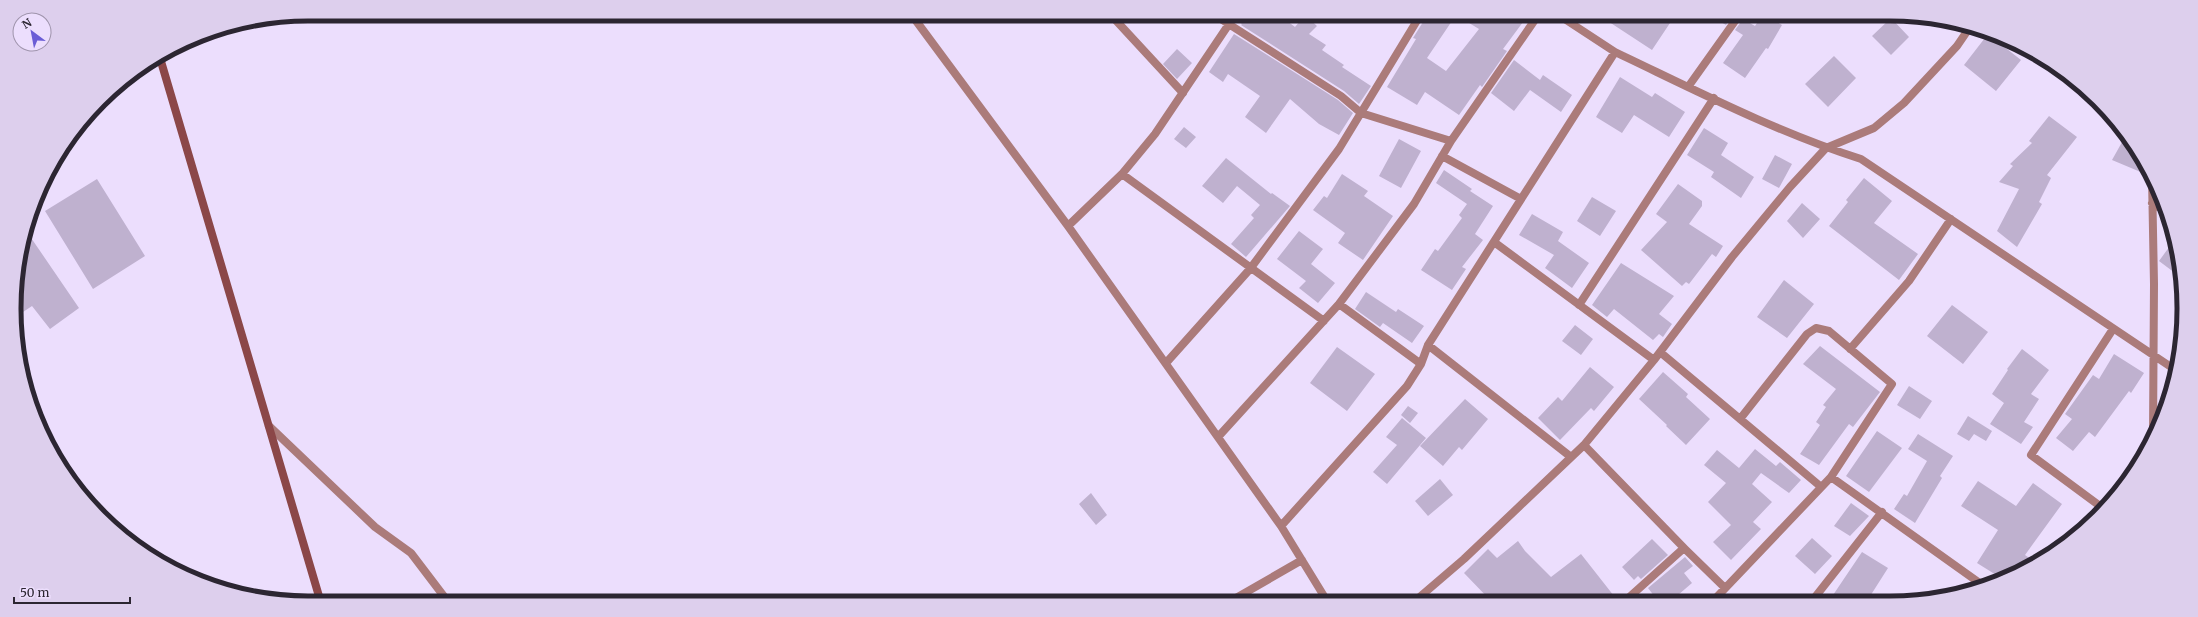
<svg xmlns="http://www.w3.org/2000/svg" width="2198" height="617" viewBox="0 0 2198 617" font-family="Merriweather,serif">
  <rect width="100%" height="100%" fill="#ecdefd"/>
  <!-- building -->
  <path fill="#bfb1cf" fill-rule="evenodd" d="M1227 14H1278L1295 27 1305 15 1317 26 1309 34 1326 45 1322 50 1344 65 1342 67 1371 86 1359 104 1344 91 1241 25 1242 24Z
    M1428 14H1529L1503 49 1507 51 1482 87 1480 85 1459 115 1425 92 1417 105 1387 87 1416 39 1413 38ZM1456 15 1479 29 1446 71 1427 58Z
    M1597 14H1629L1638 21 1643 14H1676L1652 50Z
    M1707 14H1733L1726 25Z
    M1763 14 1782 25 1768 49 1766 48 1745 78 1723 63 1743 35 1735 30 1743 19 1755 26Z
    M1891 18 1909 37 1891 55 1872 36Z
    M1234 34 1338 100 1353 113 1339 135 1319 124 1290 99 1266 133 1245 117 1260 96 1228 74 1223 82 1209 72Z
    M1988 34 2021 60 1996 91 1964 65Z
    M1177 49 1192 63 1177 79 1163 64Z
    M1834 56 1856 78 1828 107 1805 84Z
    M1514 60 1540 80 1543 75 1572 95 1561 112 1530 90 1514 111 1491 93Z
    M1620 77 1652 97 1655 93 1685 112 1669 137 1634 115 1622 133 1596 117Z
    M2049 116 2077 137 2047 175 2051 178 2039 202 2042 204 2017 247 1997 231 2019 189 1999 182 2013 166 2010 164 2032 143 2029 141Z
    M1184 127 1196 137 1186 148 1174 139Z
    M1704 128 1728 143 1721 155 1754 177 1741 198 1711 177 1714 172 1687 155Z
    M2126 135 2144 162 2143 173 2112 160Z
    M1399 139 1421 151 1401 188 1379 176Z
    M1775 155 1792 164 1779 188 1762 179Z
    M1226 158 1271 194 1272 193 1290 206 1246 257 1231 244 1254 218 1251 215 1260 205 1237 186 1223 203 1202 186Z
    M1444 170 1472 189 1470 191 1493 206 1475 234 1483 240 1462 267 1466 269 1452 290 1421 270 1435 249 1438 251 1462 218 1459 215 1467 204 1436 183Z
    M1342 174 1368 191 1364 196 1393 216 1363 260 1338 243 1345 233 1313 210 1324 196 1327 198Z
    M1864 178 1892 201 1874 223 1918 254 1899 280 1829 226 1848 202 1846 200Z
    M97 179 145 256 93 289 45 211Z
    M1678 184 1702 201V206L1689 224 1723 246 1716 257 1712 254 1689 284 1686 282 1682 286 1641 250 1667 222 1656 214Z
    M1592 197 1616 211 1600 236 1577 221Z
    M1802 203 1820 219 1803 238 1787 221Z
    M1532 214 1563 232 1558 241 1589 263 1572 288 1545 268 1554 255 1519 235Z
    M25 229 79 308 50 329 32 306 17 316 15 289Z
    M1299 231 1323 249 1311 264 1335 283 1318 303 1299 288 1306 281 1277 259Z
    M2175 239 2180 266 2175 273 2159 261Z
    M1621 263 1674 296 1659 314 1672 324 1663 337 1659 334 1653 340 1614 309 1607 317 1592 305Z
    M1784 280 1814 304 1787 338 1757 317Z
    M1366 292 1396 312 1398 309 1424 326 1412 343 1383 323 1380 327 1355 309Z
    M1952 305 1988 332 1963 364 1927 336Z
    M1575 325 1593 339 1581 355 1562 341Z
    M1820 346 1880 392 1853 427 1849 424 1819 465 1800 454 1820 425 1816 422 1826 407 1823 405 1836 389 1803 364Z
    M1337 347 1375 374 1347 411 1310 383Z
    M2022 349 2049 370 2031 394 2039 399 2024 422 2033 427 2021 444 1990 424 2004 403 1992 394 2008 370 2007 369Z
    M2114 354 2144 373 2131 393 2129 391 2095 437 2089 432 2073 451 2056 438 2072 419 2065 414 2093 375 2099 379Z
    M1590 367 1614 387 1594 411 1591 408 1560 440 1538 418 1558 397 1562 401Z
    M1663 372 1688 394 1686 397 1710 419 1686 445 1666 426 1667 425 1639 399Z
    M1909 386 1932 401 1920 419 1897 405Z
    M1465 399 1488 419 1462 450 1459 447 1443 466 1420 446Z
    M1408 406 1418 413 1410 423 1401 415Z
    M1968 416 1992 431 1986 441 1974 434 1969 441 1957 434Z
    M1402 418 1426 438 1387 484 1373 472 1397 445 1386 437Z
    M1877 431 1902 448 1869 492 1846 476Z
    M1918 434 1953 456 1940 476 1942 478 1915 523 1894 509 1904 494 1907 496 1927 461 1908 449Z
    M1755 449 1776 466 1780 462 1801 480 1789 493 1761 473 1752 484 1772 502 1753 522 1761 529 1731 560 1713 542 1731 525 1708 502 1726 483 1704 465 1717 450 1739 468Z
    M1440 479 1453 495 1428 516 1415 501Z
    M1978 481 2016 506 2033 483 2062 504 2025 555 2035 562 2020 573 2001 578 1977 563 1998 530 1961 506Z
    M1091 493 1107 515 1096 525 1079 504Z
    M1851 503 1869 516 1850 536 1834 526Z
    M1812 538 1832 556 1815 574 1795 556Z
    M1652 539 1668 555 1641 579 1638 576 1634 580 1622 567Z
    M1518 541 1525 551 1551 577 1581 554 1614 596 1607 601H1491L1464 573 1488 549 1497 558Z
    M1862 552 1888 568 1867 601H1829Z
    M1685 557 1693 566 1684 573 1692 583 1671 601H1658L1648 588Z"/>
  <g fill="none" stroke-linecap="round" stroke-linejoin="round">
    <!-- street -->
    <path stroke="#ab7b7a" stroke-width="8" d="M911 14 1068 226 1281 526 1327 601
      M1110 14 1183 93
      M1213 14 1341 96 1361 113 1451 141
      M1557 14 1615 52
      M2045 59 2064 73
      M1688 87 1740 14
      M1442 156 1521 199
      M1122 174 1324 321
      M2152 178 2154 284 2153 433
      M2152 203 2166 211
      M1068 226 1122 174 1155 134 1229 24
      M1494 242 1654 360
      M1339 304 1421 364
      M1579 305 1714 98
      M1428 345 1571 457
      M1850 349 1909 281 1951 219
      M1660 352 1820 486
      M1166 363 1250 269 1339 149 1421 14
      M269 426 375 527 411 553 449 603
      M1218 437 1339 304 1414 204 1451 141 1539 14
      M1584 445 1684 548
      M1831 477 1981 584
      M2104 509 2031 455 2113 329
      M1281 526 1407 386 1421 364 1428 345 1615 52C1695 90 1776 132 1861 159L2177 371
      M1415 601 1464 559 1584 445 1654 360 1732 257 1790 187 1826 148 1874 128 1904 103 1957 46 1970 27
      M1625 601 1684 548 1725 588
      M1713 601 1831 477 1892 384 1829 331 1816 328 1807 334 1740 419
      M1812 601 1882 512
      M1229 602 1302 560"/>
    <!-- secondary -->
    <path stroke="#8b4748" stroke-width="8" d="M160 58 321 603"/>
  </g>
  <!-- crop -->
  <path d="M0 0H2198V617H0ZM308 21H1890A287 287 0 0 1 2177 308V309A287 287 0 0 1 1890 596H308A287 287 0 0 1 21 309V308A287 287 0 0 1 308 21Z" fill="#ddcfed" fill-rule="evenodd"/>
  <path fill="none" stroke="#2c2632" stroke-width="5" d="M308 21H1890A287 287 0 0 1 2177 308V309A287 287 0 0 1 1890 596H308A287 287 0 0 1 21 309V308A287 287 0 0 1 308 21Z"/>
  <!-- north arrow -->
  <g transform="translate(32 32) rotate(328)"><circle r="19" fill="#ecdefd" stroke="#9f94ac"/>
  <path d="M0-3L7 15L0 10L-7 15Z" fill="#6b5dd6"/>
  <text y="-6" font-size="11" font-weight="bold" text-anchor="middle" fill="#2c2632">N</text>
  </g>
  <!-- scale -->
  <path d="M14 597v6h116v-6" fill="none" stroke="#2c2632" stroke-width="2"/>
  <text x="20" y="597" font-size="12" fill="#2c2632" stroke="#ecdefd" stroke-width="3" paint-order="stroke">50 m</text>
</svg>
